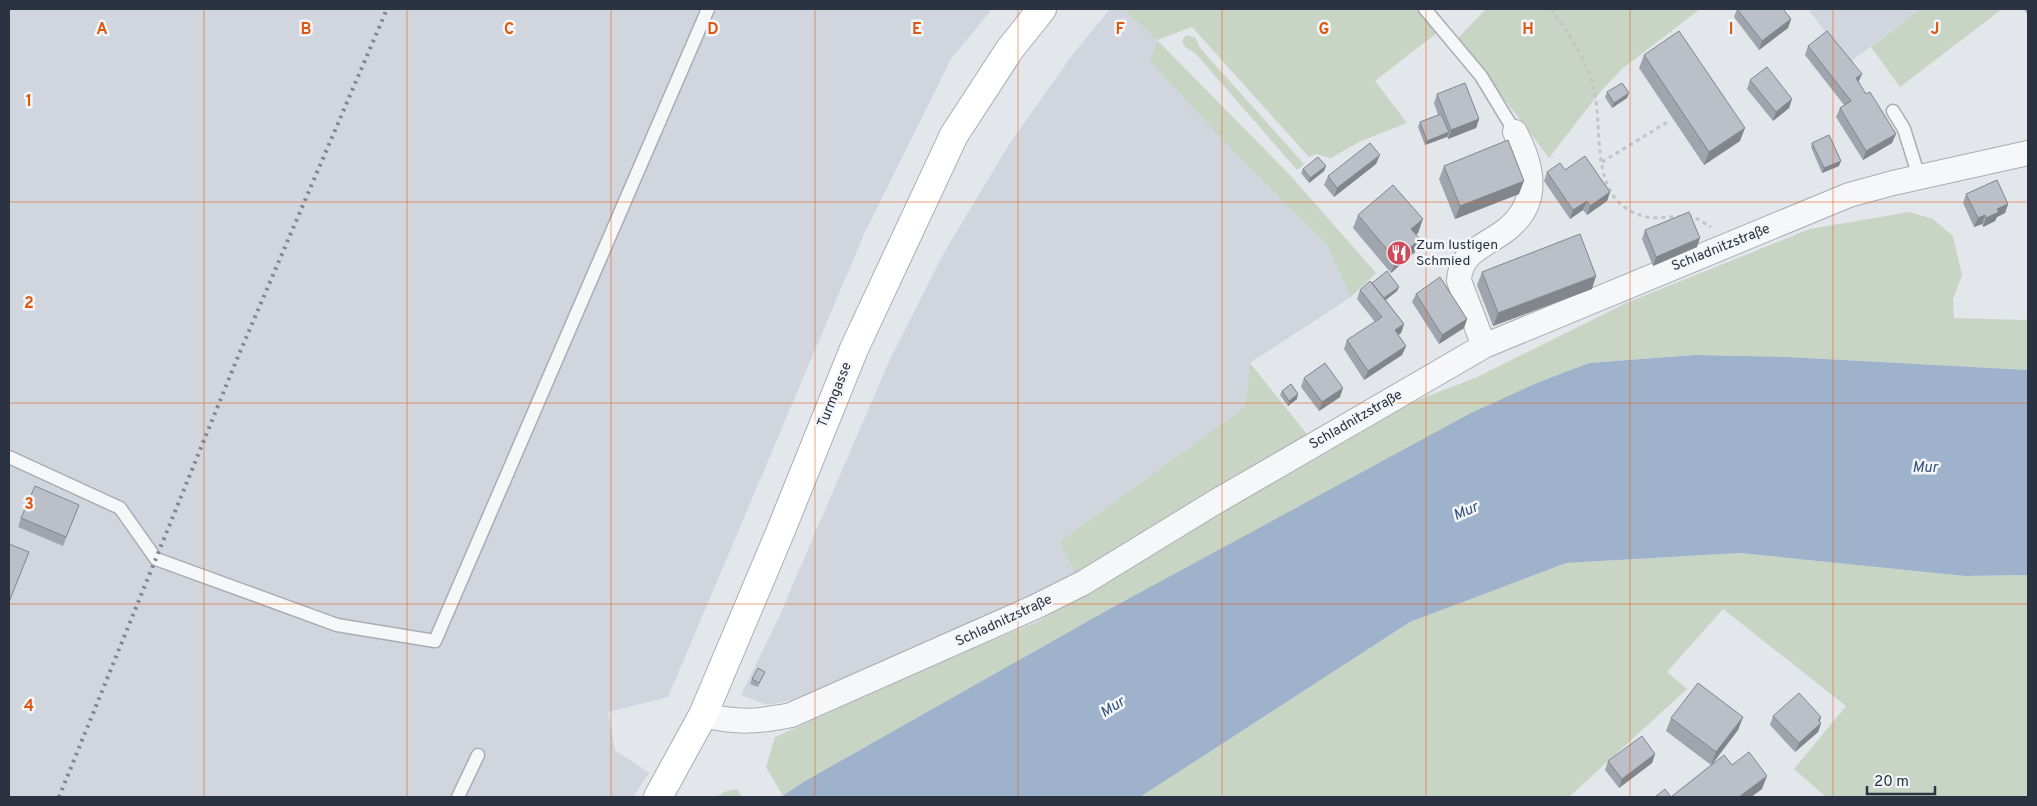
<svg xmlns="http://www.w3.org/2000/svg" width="2037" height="806" viewBox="0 0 2037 806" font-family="Overpass,sans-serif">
  <rect width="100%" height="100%" fill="#e3e6eb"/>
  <!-- built -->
  <path fill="#d1d5dd" d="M9 9H992L951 59 865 232 668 697 608 712 615 750 649 773 633 797H9Z
    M1110 9H1123L1157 40 1219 136 1327 246 1351 297 1250 363 1245 407 1059 542 1077 576 843 681 792 700 767 705 741 695 778 619 891 357 945 251 1010 143 1073 54Z
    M1808 9H1920L1849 63Z"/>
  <!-- green -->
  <path fill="#c8d5c4" d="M1123 9H1418L1438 32 1375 81 1407 123 1361 141 1331 158 1316 154 1309 157 1192 27 1157 40 1290 175 1376 273 1351 297 1327 246 1219 136 1150 61 1157 40Z
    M1486 9H1700L1622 69 1600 92 1549 158 1458 38Z
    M1920 9H2002L1900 87 1871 47Z
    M1187 35 1195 37 1200 48 1304 164 1297 170 1195 53 1185 47 1182 42 1184 37Z
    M1909 212 1933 219 1953 236 1962 275 1953 299 1954 318 2028 320V370L1788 357 1694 355 1589 363 1539 382 1104 612 805 781 783 796 766 767 775 737 973 648 1039 621 1194 525 1415 401 1475 378 1626 303 1810 229Z
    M1250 363 1310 438 1077 576 1059 542 1245 407Z
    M1740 553 1965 576 2028 575V797H1826L1794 769 1846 706 1723 609 1667 672 1687 689 1569 797H1140L1410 622 1566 563Z
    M737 789 742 797H716L724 792Z"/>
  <!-- water -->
  <path fill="#9eb3cb" d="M1694 355 1788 357 2028 370V575L1965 576 1740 553 1566 563 1410 622 1140 797H781L805 781 1104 612 1471 413 1539 382 1589 363Z"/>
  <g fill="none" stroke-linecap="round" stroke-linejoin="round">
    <defs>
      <path id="lane" d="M1425 9 1481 76 1515 132
        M1893 111 1904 129 1919 177
        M9 457 120 508 156 559 337 625 435 641 708 9
        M458 797 478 755"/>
      <path id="street" d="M1484 346 1459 281C1460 251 1486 246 1506 230 1541 203 1533 166 1515 132
        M703 715C737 723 757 722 791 715L1035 607 1083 583 1212 504 1484 346 1849 195 1893 183 2028 153"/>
      <path id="secondary" d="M658 797 703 715 779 535 854 349 954 135 1010 49 1042 9"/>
    </defs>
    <!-- lane casing -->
    <use href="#lane" stroke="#a8adb5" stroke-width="15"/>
    <!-- street casing -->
    <use href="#street" stroke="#a8adb5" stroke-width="26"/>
    <!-- secondary casing -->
    <use href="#secondary" stroke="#a8adb5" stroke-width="30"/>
    <!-- path -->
    <path stroke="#c1c4ca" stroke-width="3" stroke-dasharray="4 4" stroke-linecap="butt" d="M1551 9C1569 34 1589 63 1595 94 1603 139 1589 204 1647 217 1658 219 1671 216 1682 217
      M1602 162 1669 121
      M1688 217H1694L1711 227"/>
    <!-- lane -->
    <use href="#lane" stroke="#f6f7f9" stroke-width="12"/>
    <!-- street -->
    <use href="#street" stroke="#f6f7f9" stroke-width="24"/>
    <!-- secondary -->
    <use href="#secondary" stroke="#fff" stroke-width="28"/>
    <!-- rail -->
    <path stroke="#7c8595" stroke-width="4" stroke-dasharray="2.5 5" stroke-linecap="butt" d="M59 797 237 359 387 9"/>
  </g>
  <!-- wall -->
  <path fill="#a0a4ac" d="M1737 9H1783L1791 19 1788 28 1759 50 1734 17Z
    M2024 9H2028V15Z
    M1808 46 1859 83 1892 143 1863 160 1836 117 1840 108 1844 105 1805 55Z
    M1644 55 1740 141 1704 165 1639 68Z
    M1750 80 1792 99 1789 108 1773 121 1747 89Z
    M1607 92 1627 98 1612 108 1605 97Z
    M1437 94 1479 119 1476 128 1448 139 1447 136 1425 145 1418 127 1420 122 1438 115 1434 103Z
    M1812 143 1839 166 1822 173 1811 147Z
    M1376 164 1334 197 1324 185 1328 176Z
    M1326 166 1324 171 1309 183 1301 173 1303 169Z
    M1444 166 1519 194 1455 219 1439 179Z
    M1565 170 1610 192 1607 201 1587 215 1583 210 1570 219 1544 181 1547 172Z
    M1966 194 2008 204 2005 213 1997 217 1995 221 1983 227 1982 224 1974 227 1963 203Z
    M1358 215 1418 233 1416 234 1415 252 1391 273 1353 228Z
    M1645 230 1697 247 1653 266 1642 239Z
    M1482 272 1592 289 1493 326 1477 285Z
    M1399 287 1397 291 1386 300 1404 324 1401 333 1398 335 1406 346 1402 355 1364 380 1344 349 1347 340 1375 322 1357 299 1360 290Z
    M1416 294 1467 319 1464 328 1439 344 1412 302Z
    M1304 378 1340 397 1319 411 1301 387Z
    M1282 391 1297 399 1288 406 1280 395Z
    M79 505 63 546 18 527 21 518Z
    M763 676 758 687 750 684 752 679Z
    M1773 716 1821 717 1820 721 1821 723 1818 732 1795 752 1770 725Z
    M1743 717 1738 730 1712 765H1732L1762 789 1751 797H1655H1671L1711 765 1666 731 1671 718Z
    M1655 754 1652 763 1619 788 1605 770 1608 761Z"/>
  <!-- shaded-wall -->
  <path fill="#82868c" d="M1791 19 1788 28 1759 50 1762 41Z
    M1862 74 1858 83 1856 78Z
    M1629 93 1627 98 1612 108 1614 103Z
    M1792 99 1789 108 1773 121 1776 112Z
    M1479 119 1476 128 1448 139 1451 130Z
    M1745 128 1740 141 1704 165 1709 152Z
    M1449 132 1447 137 1425 145 1427 141Z
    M1896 134 1892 143 1863 160 1866 151Z
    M1380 155 1376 164 1334 197 1337 188Z
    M1841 161 1839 166 1822 173 1824 168Z
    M1326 166 1324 171 1309 183 1310 178Z
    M1524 181 1519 194 1455 219 1460 206Z
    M1610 192 1607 201 1587 215 1590 206Z
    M1587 201 1583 210 1570 219 1573 210Z
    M2008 204 2005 213 1997 217 1995 221 1983 227 1986 218 1997 209Z
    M1985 215 1982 224 1974 227 1978 218Z
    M1423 219 1418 233 1406 242 1411 229Z
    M1700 238 1697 247 1653 266 1656 257Z
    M1420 239 1415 252 1391 273 1396 260Z
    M1596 276 1592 289 1493 326 1498 313Z
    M1399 287 1397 291 1379 305 1381 301Z
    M1467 319 1464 328 1439 344 1442 335Z
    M1404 324 1401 333 1392 339 1395 330Z
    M1406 346 1402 355 1364 380 1368 371Z
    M1343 388 1340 397 1319 411 1322 402Z
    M1298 394 1297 399 1288 406 1289 401Z
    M1743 717 1738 730 1711 765 1716 752Z
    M1821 717 1818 725 1821 723 1818 732 1795 752 1799 743 1818 720Z
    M1655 754 1652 763 1619 788 1622 779Z
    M1767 776 1762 789 1751 797H1739Z"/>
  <!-- building -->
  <path fill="#babfc8" stroke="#82868c" d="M1737 9H1783L1791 19 1762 41Z
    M1679 31 1745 128 1709 152 1644 55Z
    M1827 31 1862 74 1856 78 1866 94 1870 92 1896 134 1866 151 1840 108 1851 101 1808 46Z
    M1767 67 1792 99 1776 112 1750 80Z
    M1465 83 1479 119 1451 130 1437 94Z
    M1622 83 1629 93 1614 103 1607 92Z
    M1441 114 1449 132 1427 141 1420 122Z
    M1829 135 1841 161 1824 168 1812 143Z
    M1508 140 1524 181 1460 206 1444 166Z
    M1370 143 1380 155 1337 188 1328 176Z
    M1585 156 1610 192 1590 206 1587 201 1573 210 1547 172 1560 163 1565 170Z
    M1318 157 1326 166 1310 178 1303 169Z
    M1997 180 2008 204 1997 209 1999 212 1986 218 1985 215 1978 218 1966 194Z
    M1393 185 1423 219 1411 229 1420 239 1396 260 1358 215Z
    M1689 212 1700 238 1656 257 1645 230Z
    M1580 234 1596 276 1498 313 1482 272Z
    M1387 271 1399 287 1384 298 1372 283Z
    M1440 277 1467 319 1442 335 1416 294Z
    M1370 281 1404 324 1395 330 1406 346 1368 371 1347 340 1382 317 1360 290Z
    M1325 363 1343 388 1322 402 1304 378Z
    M1291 384 1298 394 1289 401 1282 391Z
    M35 486 79 505 66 537 21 518Z
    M9 544 29 552 9 602Z
    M758 668 765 672 759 683 752 679Z
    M1698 683 1743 717 1716 752 1671 718Z
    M1799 693 1821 717 1818 720 1821 723 1799 743 1773 716Z
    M1642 736 1655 754 1622 779 1608 761Z
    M1749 752 1767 776 1739 797H1655L1665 789 1671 797 1724 755 1732 765Z"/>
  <!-- grid -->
  <path fill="none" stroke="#df570f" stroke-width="1" stroke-opacity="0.55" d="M204 9V797M407 9V797M611 9V797M815 9V797M1018 9V797M1222 9V797M1426 9V797M1630 9V797M1833 9V797M9 202H2028M9 403H2028M9 604H2028"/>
  <!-- icons -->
  <defs>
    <symbol id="restaurant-disc" viewBox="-11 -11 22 22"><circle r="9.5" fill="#cf495b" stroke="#f3f5f8"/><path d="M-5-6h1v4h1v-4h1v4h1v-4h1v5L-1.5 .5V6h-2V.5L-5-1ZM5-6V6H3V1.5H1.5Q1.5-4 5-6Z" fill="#fff"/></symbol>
  </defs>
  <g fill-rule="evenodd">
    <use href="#restaurant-disc" x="1385" y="239" width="28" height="28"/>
  </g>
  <g text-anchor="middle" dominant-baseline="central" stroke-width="5" stroke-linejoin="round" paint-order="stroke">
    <!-- poi labels -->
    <g font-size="14" fill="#2b3343" stroke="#f3f5f8" text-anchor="start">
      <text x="1416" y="245">Zum lustigen<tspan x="1416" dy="16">Schmied</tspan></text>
    </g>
    <!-- street labels -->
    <g font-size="14" fill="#2b3343" stroke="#f3f5f8">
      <text transform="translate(1721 248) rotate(-22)">Schladnitzstraße</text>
      <text transform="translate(835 395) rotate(-68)">Turmgasse</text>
      <text transform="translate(1356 420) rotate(-30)">Schladnitzstraße</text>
      <text transform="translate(1004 621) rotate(-25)">Schladnitzstraße</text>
    </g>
    <!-- water labels -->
    <g font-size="15" font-style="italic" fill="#345178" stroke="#f3f5f8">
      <text x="1925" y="468">Mur</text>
      <text transform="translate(1466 512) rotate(-23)">Mur</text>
      <text transform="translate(1113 708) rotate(-32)">Mur</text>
    </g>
  </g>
  <g font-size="16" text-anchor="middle" font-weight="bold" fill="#df570f" stroke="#f3f5f8" stroke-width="5" stroke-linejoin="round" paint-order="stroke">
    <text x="102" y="34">A</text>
    <text x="306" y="34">B</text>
    <text x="509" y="34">C</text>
    <text x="713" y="34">D</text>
    <text x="917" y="34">E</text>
    <text x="1120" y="34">F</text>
    <text x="1324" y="34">G</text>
    <text x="1528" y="34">H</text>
    <text x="1731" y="34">I</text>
    <text x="1935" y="34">J</text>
    <text x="29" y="106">1</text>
    <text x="29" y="308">2</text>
    <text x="29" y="509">3</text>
    <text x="29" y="711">4</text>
  </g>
  <!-- border -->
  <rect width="2037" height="806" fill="none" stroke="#2b3343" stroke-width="20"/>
  <!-- scale -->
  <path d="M1867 786v8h68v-8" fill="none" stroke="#2b3343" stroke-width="2.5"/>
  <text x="1874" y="786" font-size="15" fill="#2b3343" stroke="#f3f5f8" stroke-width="4" paint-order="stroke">20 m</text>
</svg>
